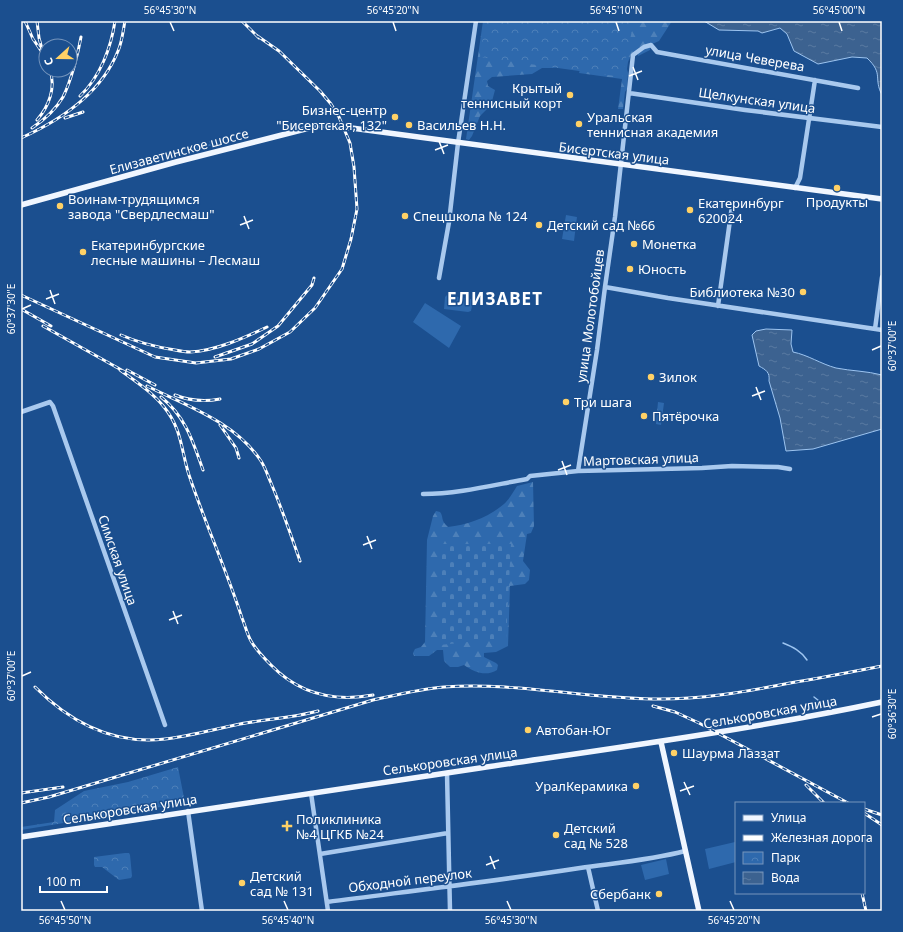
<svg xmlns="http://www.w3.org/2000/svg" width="903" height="932" viewBox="0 0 903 932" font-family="'Noto Sans',sans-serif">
  <defs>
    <pattern id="grass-tufts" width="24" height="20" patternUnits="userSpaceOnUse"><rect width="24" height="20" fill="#2e69ad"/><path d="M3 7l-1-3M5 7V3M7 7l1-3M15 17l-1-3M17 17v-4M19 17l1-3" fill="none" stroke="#4d80b9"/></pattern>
    <pattern id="forest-firs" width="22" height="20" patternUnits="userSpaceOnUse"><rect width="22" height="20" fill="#2e69ad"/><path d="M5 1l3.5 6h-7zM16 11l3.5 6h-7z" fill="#4d80b9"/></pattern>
    <pattern id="cemetery-stones" width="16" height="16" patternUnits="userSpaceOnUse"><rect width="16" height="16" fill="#2e69ad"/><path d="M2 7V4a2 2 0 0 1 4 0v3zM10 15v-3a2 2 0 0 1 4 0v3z" fill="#4d80b9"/></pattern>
    <pattern id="park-crowns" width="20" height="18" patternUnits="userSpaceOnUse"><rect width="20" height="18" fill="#2e69ad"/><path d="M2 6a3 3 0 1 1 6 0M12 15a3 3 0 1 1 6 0" fill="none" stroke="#4d80b9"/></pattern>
    <pattern id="water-ripples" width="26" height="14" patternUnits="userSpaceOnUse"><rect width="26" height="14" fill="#3c6290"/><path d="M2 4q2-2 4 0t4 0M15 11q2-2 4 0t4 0" fill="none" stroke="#597aa1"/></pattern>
  </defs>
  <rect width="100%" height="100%" fill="#1b4f8f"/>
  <!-- grass -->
  <path fill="url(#grass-tufts)" d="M214 140H219L221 143 194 150 195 145 206 142 207 145 210 144 209 141Z"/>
  <!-- forest -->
  <path fill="url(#forest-firs)" d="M483 21H539L562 65 553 68H542L532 74 492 77 487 81 488 86 495 90 491 105 480 116 472 136 469 140 466 139Z
    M606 21H672L659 41 650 45V50L638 56V53H632L628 62 627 69 628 73 627 89 625 92 623 109H618L622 79 579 73 581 66Z
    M533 482 534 526 531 533 527 534 523 561 530 570 529 580 525 584 510 586 508 646 496 652 484 653V657L496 663 498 665 497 670C486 677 474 672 464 665L458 667H450L444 661 443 650H437L429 656H414L413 653 415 649 421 647 425 642 427 540 433 516 436 511 440 512C444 517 440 520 448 527 468 525 489 517 504 504 508 501 514 491 517 486Z"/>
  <!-- cemetery -->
  <path fill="url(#cemetery-stones)" d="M440 544H511L506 638 440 645Z"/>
  <!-- park -->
  <path fill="url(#park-crowns)" d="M485 21H634L622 77 480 57Z
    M658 402 664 403 661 425 656 424Z
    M178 767 185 803 21 830V827L54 822 55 810 84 791 128 782Z
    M125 853H129L130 855 132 876 131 878 119 880 102 867H95L94 865V857Z"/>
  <!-- pitch -->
  <path fill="#2e69ad" d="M566 215 577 217 574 241 562 239Z
    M447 295 471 299 473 301 471 311 468 312 444 309 445 297Z
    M425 303 461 326 449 348 413 322Z
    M735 842 736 862 709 869 705 849Z
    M666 859 669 874 645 880 641 865Z"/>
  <!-- water -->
  <path fill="url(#water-ripples)" stroke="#9cc4f0" d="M704 21H882V95C873 78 884 74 867 58L852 57 818 64 794 51 787 34 780 28 762 33 758 31 719 30Z
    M766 329 792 330 791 344 793 352C808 355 821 364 836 368 851 371 867 371 882 375V429L813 449 786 451 780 418 769 381C770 372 766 370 759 366L752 335 756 331Z"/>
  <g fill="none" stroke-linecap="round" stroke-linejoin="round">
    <!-- stream -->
    <path stroke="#9cc4f0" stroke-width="1.5" d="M783 643C793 647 801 651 807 660
      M814 697 823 704"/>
    <!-- minor -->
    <path stroke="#a9c9ee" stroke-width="4.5" d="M629 93 745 110 882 127
      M795 188 800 178 815 80
      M439 278 449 222 458 143 476 21
      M605 287 668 298 882 330
      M718 306 732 206
      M875 329 882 277
      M21 412 50 402 53 406 165 725
      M578 471 597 350 605 287 615 217 633 55 644 47 651 45 657 52 858 88
      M423 494C458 494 493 485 527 479L530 476 578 471 702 468 732 466 778 467 790 469
      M447 773 450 911
      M311 793 328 911
      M188 811 202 911
      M320 854 448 833
      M588 867 598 911
      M327 902C411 891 496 881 580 868 615 863 651 860 685 851"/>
    <!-- major -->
    <path stroke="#f0f6ff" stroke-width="5.5" d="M21 205 176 162 321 125 344 127 882 199
      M661 742 699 911
      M21 837C174 813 327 790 480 768 615 748 749 730 882 702"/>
    <defs>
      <path id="rail" d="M25 21 33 39 46 58
        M37 21 39 38 42 49
        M242 21 259 38
        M80 96C100 77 111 48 115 21
        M65 118 83 112
        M37 120C49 106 56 88 50 70
        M32 128C44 120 56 109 63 97 71 81 78 54 81 37
        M21 138C61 120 101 94 118 51 122 42 123 31 125 21
        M21 295 155 357 196 363 231 359 259 349 290 332 315 308 342 269 351 239 357 209 354 167 350 143 339 117 331 104 320 91 279 51 256 35
        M21 309 51 326
        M43 326 125 372
        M121 335C139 343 156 347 175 350 180 351 185 352 190 352 215 351 244 338 267 327
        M215 357 252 344 278 326 312 285 314 278
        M120 370C135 381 152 392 164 407 182 429 181 450 189 475 205 523 226 569 242 618 245 625 247 634 251 641 256 650 264 658 271 665 299 694 334 702 373 695
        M127 370 155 385
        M147 386C187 406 235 422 261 461 265 467 268 476 271 483 282 509 291 535 300 561
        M175 395C190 401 204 402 220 399
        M161 397C186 417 193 442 203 470
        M220 425 236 448 239 458
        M35 687C71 723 113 745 165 739 190 736 215 729 240 724 266 719 293 718 318 711
        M653 706 675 712 699 723 848 803
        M806 785 824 803
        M21 793 63 787
        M21 803 49 797 373 700C396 695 420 689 444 687 514 682 583 698 652 699 698 700 745 692 790 683 821 678 851 672 882 666
        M864 809 882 815
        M864 813 882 825
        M862 893 866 911"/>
    </defs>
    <!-- rail casing -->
    <use href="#rail" stroke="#fff" stroke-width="3"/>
    <!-- rail -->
    <use href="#rail" stroke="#1b4f8f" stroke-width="1.5" stroke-dasharray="4.5" stroke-linecap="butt"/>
  </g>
  <!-- ticks -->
  <path fill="none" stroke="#fff" stroke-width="1.5" d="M170 22 174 31M393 22 396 31M616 22 619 31M839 22 842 31M633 67 638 80M629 76 642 71M439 141 444 154M435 150 448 145M244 216 249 229M240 225 253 220M50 290 55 304M46 299 59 294M22 309 31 305M872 350 881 346M756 387 761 400M752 396 765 391M562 461 567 475M558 470 571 465M367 536 372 549M363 545 376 540M173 611 178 624M169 620 182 615M22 676 31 672M872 717 881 714M684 782 690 795M680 791 694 786M490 856 495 869M486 865 499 860M61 901 65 910M284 901 288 910M507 901 511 910M730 901 734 910"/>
  <!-- markers -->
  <g fill="#ffd166" stroke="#1b4f8f" stroke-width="1.5">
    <circle cx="570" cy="95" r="4"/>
    <circle cx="395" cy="117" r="4"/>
    <circle cx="579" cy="124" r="4"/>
    <circle cx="409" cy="125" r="4"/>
    <circle cx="837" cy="188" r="4"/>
    <circle cx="60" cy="206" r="4"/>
    <circle cx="690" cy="210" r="4"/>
    <circle cx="405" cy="216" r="4"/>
    <circle cx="539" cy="225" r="4"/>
    <circle cx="634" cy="244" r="4"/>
    <circle cx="83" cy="252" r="4"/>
    <circle cx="630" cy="269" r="4"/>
    <circle cx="803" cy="292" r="4"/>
    <circle cx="651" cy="377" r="4"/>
    <circle cx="566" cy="402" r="4"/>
    <circle cx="644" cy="416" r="4"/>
    <circle cx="528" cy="730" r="4"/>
    <circle cx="674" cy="753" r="4"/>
    <circle cx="636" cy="786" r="4"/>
    <path d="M285 820h4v4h4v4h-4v4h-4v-4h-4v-4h4z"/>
    <circle cx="556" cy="835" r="4"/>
    <circle cx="242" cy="883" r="4"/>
    <circle cx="659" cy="894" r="4"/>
  </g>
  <g text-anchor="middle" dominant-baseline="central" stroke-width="3" stroke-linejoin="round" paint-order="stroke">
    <!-- street labels -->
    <g font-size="13" fill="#fff" stroke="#1b4f8f">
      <text transform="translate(755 58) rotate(10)">улица Чеверева</text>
      <text transform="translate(757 100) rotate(8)">Щелкунская улица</text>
      <text transform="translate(179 151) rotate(-15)">Елизаветинское шоссе</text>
      <text transform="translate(614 153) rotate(7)">Бисертская улица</text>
      <text transform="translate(590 316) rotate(-82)">улица Молотобойцев</text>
      <text transform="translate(641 459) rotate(-2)">Мартовская улица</text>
      <text transform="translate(118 560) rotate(71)">Симская улица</text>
      <text transform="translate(770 712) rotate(-10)">Селькоровская улица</text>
      <text transform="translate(450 761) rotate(-8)">Селькоровская улица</text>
      <text transform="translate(130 809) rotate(-9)">Селькоровская улица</text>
      <text transform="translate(410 880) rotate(-7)">Обходной переулок</text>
    </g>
    <!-- poi labels -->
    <g font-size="13" fill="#fff" stroke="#1b4f8f" text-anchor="start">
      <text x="562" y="88" text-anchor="end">Крытый<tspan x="562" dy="15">теннисный корт</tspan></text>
      <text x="387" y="110" text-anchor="end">Бизнес-центр<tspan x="387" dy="15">"Бисертская, 132"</tspan></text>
      <text x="587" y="117">Уральская<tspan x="587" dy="15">теннисная академия</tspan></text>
      <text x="417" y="125">Васильев Н.Н.</text>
      <text x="68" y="199">Воинам-трудящимся<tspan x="68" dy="15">завода "Свердлесмаш"</tspan></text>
      <text x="837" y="202" text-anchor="middle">Продукты</text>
      <text x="698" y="203">Екатеринбург<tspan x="698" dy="15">620024</tspan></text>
      <text x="413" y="216">Спецшкола № 124</text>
      <text x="547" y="225">Детский сад №66</text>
      <text x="642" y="244">Монетка</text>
      <text x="91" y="245">Екатеринбургские<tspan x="91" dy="15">лесные машины – Лесмаш</tspan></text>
      <text x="638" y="269">Юность</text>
      <text x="795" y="292" text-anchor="end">Библиотека №30</text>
      <text x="659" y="377">Зилок</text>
      <text x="574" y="402">Три шага</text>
      <text x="652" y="416">Пятёрочка</text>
      <text x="536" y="730">Автобан-Юг</text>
      <text x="682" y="753">Шаурма Лаззат</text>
      <text x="628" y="786" text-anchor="end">УралКерамика</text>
      <text x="296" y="819">Поликлиника<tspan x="296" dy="15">№4 ЦГКБ №24</tspan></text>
      <text x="564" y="828">Детский<tspan x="564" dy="15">сад № 528</tspan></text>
      <text x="250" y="876">Детский<tspan x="250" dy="15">сад № 131</tspan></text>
      <text x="651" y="894" text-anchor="end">Сбербанк</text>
    </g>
    <!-- district labels -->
    <g font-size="17" font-weight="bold" letter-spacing="1" fill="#fff" stroke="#1b4f8f">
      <text x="495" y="298">ЕЛИЗАВЕТ</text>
    </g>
  </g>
  <!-- border -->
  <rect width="903" height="932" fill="none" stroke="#1b4f8f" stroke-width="44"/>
  <!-- legend -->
  <rect x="735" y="802" width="130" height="92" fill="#1b4f8f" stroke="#7695bc"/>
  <rect x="743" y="815" width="20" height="6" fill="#f0f6ff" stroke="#7695bc"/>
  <text x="771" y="822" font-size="12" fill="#ffffff">Улица</text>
  <rect x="743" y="835" width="20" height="6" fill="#ffffff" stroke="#7695bc"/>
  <text x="771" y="842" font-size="12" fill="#ffffff">Железная дорога</text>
  <rect x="743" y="852" width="20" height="12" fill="url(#park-crowns)" stroke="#7695bc"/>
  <text x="771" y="862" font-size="12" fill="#ffffff">Парк</text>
  <rect x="743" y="872" width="20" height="12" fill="url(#water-ripples)" stroke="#7695bc"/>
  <text x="771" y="882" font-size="12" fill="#ffffff">Вода</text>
  <!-- north arrow -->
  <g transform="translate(58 58) rotate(249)"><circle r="19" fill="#1b4f8f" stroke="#7695bc"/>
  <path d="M0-3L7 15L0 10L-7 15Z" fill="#ffd166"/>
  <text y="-6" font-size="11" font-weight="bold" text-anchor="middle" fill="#ffffff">С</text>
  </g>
  <!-- scale -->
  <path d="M40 886v6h67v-6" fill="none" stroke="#ffffff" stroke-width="2"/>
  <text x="46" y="886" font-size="12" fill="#ffffff" stroke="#1b4f8f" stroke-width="3" paint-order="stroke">100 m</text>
  <rect x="22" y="22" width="859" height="888" fill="none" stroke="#fff" stroke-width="1.5"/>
  <g font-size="10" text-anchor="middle" fill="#fff">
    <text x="170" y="14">56°45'30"N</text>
    <text x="393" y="14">56°45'20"N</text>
    <text x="616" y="14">56°45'10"N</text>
    <text x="839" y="14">56°45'00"N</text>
    <text transform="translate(11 309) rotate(-90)" y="4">60°37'30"E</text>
    <text transform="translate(892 346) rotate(-90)" y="4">60°37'00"E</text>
    <text transform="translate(11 676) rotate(-90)" y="4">60°37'00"E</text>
    <text transform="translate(892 714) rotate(-90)" y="4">60°36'30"E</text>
    <text x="65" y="924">56°45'50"N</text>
    <text x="288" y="924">56°45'40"N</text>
    <text x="511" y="924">56°45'30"N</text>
    <text x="734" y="924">56°45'20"N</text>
  </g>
</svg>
